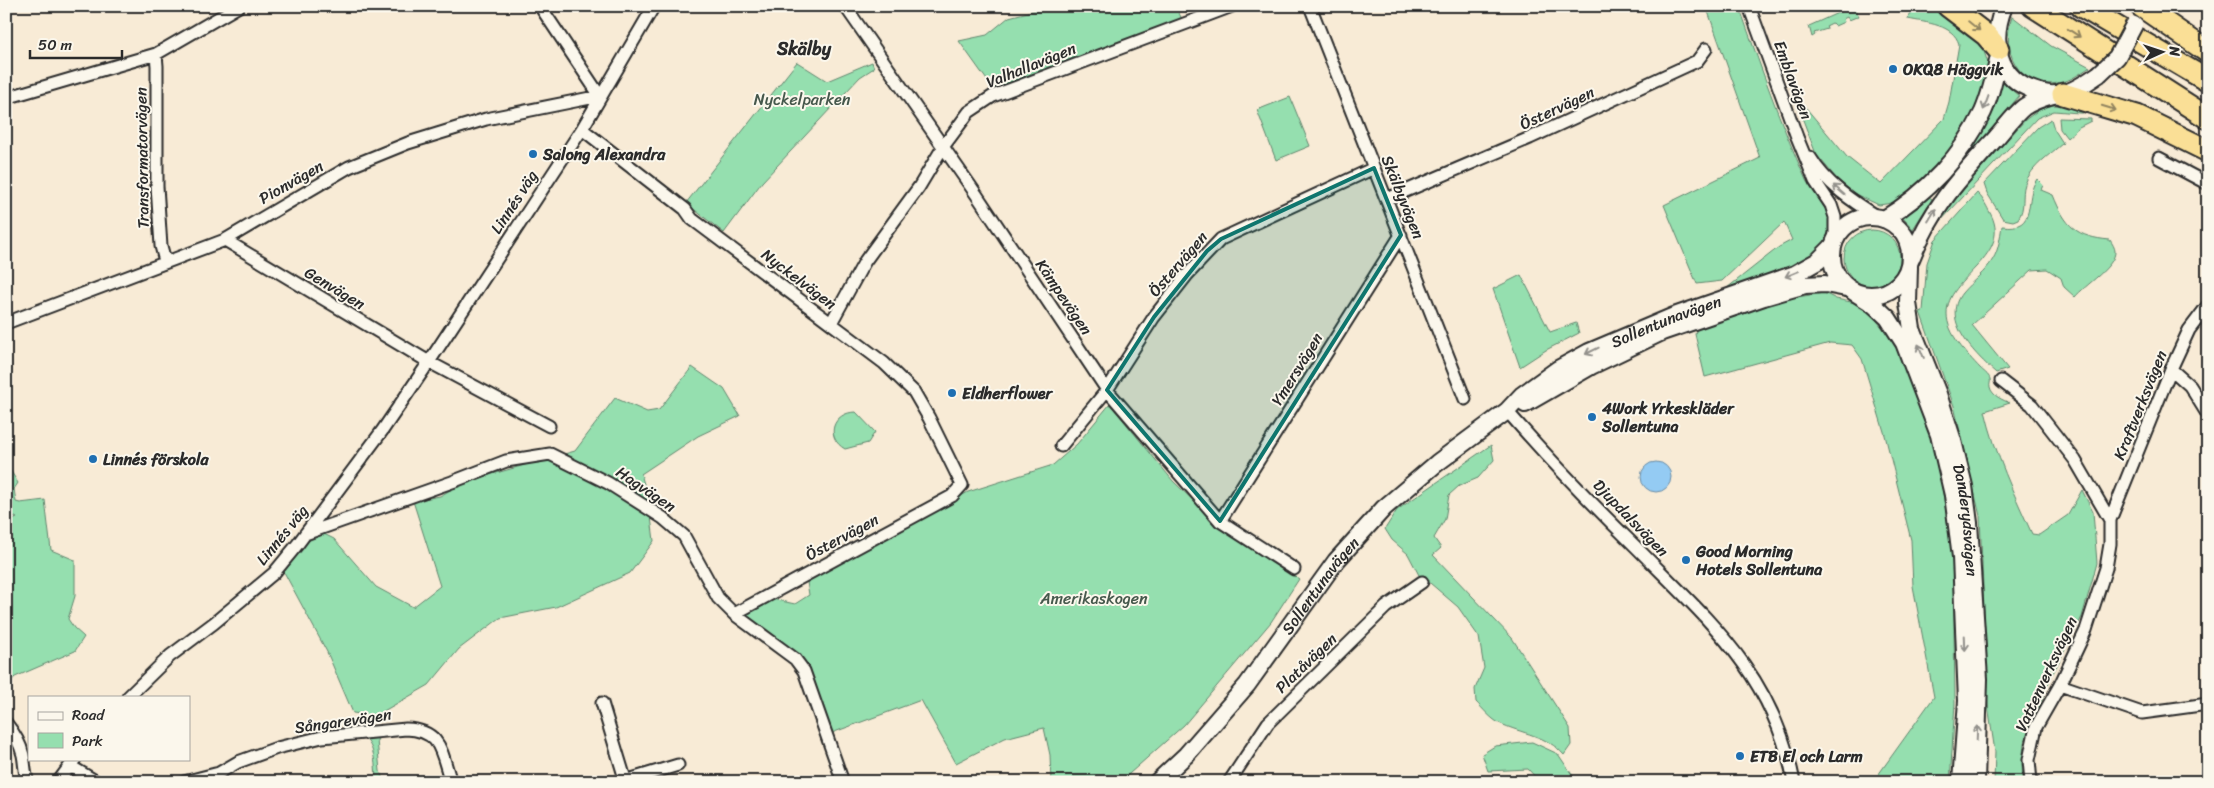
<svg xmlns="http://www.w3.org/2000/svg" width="2214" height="788" viewBox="0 0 2214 788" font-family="Sriracha,sans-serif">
  <rect width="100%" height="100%" fill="#f8ebd6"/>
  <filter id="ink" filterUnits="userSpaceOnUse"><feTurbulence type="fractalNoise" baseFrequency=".02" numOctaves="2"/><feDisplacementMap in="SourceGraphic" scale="10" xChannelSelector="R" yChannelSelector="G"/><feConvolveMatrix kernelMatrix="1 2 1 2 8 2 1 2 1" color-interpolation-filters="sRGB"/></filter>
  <g filter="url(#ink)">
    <!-- green -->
    <path fill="#95dfaf" stroke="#60856d" d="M1051 6H1175L1182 19 994 90 959 41 987 35 1009 17Z
      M1706 6H1739C1760 65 1780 123 1806 180 1815 198 1838 215 1829 237 1815 271 1758 280 1727 288L1779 247 1792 240 1784 222 1722 281 1697 284 1664 205 1760 158Z
      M1853 6 1859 16 1849 20 1847 17 1843 19 1844 22 1835 26 1832 23 1826 26 1827 29 1814 33 1815 35 1812 37 1809 26Z
      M1901 6H1935L1958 21 1979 37 1989 66 1984 89 1968 125 1946 159 1899 202 1879 205 1855 194 1836 178 1816 154 1787 78 1789 76 1801 102 1847 157 1881 184 1944 119 1949 102 1959 44C1953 24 1926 23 1908 19L1911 8Z
      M2012 16 2051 46 2090 67C2081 73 2070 81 2059 83 2018 90 2000 50 2012 16Z
      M797 62 827 81 872 62 874 68 860 77 762 182 724 233 686 203Z
      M2000 80 2019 96 1973 151 1970 149 1988 119Z
      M1290 97 1310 146 1276 160 1257 110Z
      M2053 105 2084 107 2083 113H2079L2054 111 2037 118 1935 227 1945 209 2025 120 2040 109Z
      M2059 118 2091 119V121L2079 127 2067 138 2060 129Z
      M2051 119 2054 129 2063 143C2050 155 2031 166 2025 184 2021 195 2026 208 2018 219L2013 221 2003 219 1987 193 1984 184 2038 127Z
      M2037 179 2043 185 2041 190 2053 195C2066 227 2076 237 2110 240 2112 243 2115 248 2115 251 2116 266 2085 285 2075 297L2064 287 2061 278 2047 269 2032 270 1972 325 2008 369 1996 373C1976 355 1940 321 1962 293 1972 281 1985 273 1993 259 1999 249 2000 237 2002 226 2039 231 2023 199 2037 179Z
      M1977 193C1982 197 1986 205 1989 211 2016 256 1946 276 1947 314 1947 334 1967 354 1980 368 1983 371 1989 375 1990 379 1991 382 1989 385 1990 387 1992 396 2003 400 2010 403L1985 411C1995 454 2014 494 2032 534L2039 535 2068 515 2082 490 2093 512 2097 563 2082 617 2052 675 2024 743 2022 765 2023 782H1994L1995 752 1988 705 1980 516 1954 406 1920 312 1923 311 1927 263 1935 240Z
      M1929 197 1932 199 1913 229 1903 218Z
      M1844 258a28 28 0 1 1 56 0a28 28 0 1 1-56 0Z
      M1521 275 1550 332 1576 323 1579 333 1546 350 1520 367 1493 289Z
      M1824 293 1836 299 1856 303 1874 317 1902 353 1935 445 1953 554 1955 703 1950 782H1873L1934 697 1913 586 1911 540 1885 435 1862 359 1852 345 1830 343 1705 377 1695 334 1698 325 1783 299Z
      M692 367 724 389 740 416 698 436 641 474 649 501 654 541 630 573 556 607 500 618 459 649 429 685 375 716 353 713 327 652 284 572 308 541 324 534 334 539 376 587 413 607 440 586 413 501 440 496 464 482 575 451 615 398 647 412 659 410Z
      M1110 404 1173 481 1205 512 1299 579 1271 622 1184 725 1120 782H1051L1050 755 1044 728 1005 738 956 763 921 700 829 734 819 696 804 663 744 614 772 599 795 604 809 595 807 582 968 492 1053 465 1077 444Z
      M856 412 875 432 868 443 845 449C824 437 833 412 856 412Z
      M1491 445 1494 460 1478 478 1459 486 1449 495 1445 519 1434 538 1441 548 1433 555 1512 638 1570 728 1571 745 1564 755C1547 735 1522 734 1499 723 1491 719 1483 709 1476 702L1475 689 1484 668 1479 637 1458 607 1430 583 1420 577 1408 554 1392 540 1385 529 1397 510Z
      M6 463 18 483 14 489 16 502 20 503 45 500 51 550 75 560V596L68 619 74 628 84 637 75 651 15 677 6 687V523L17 518 6 512Z
      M380 736 377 740 380 771 384 782H376C375 767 376 746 363 737Z
      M1532 742 1558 754 1577 782H1540L1528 769 1488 771 1482 754 1495 746Z"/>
    <!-- water -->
    <path fill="#94cbf3" stroke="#6a8ba3" d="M1641 477a15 15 0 1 1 30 0a15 15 0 1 1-30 0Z"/>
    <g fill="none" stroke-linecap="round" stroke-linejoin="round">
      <defs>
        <path id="street" d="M845 6 976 194 1107 390 1220 521 1294 569
          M1310 6 1465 399
          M1749 6 1797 137 1815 181 1831 205 1835 217V240
          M156 54 157 66V186L161 246 165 261
          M6 98 156 54 239 6
          M582 129 685 209 692 219 884 363 914 392 929 418 962 485 952 496 734 614
          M1810 157C1826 184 1853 202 1879 218
          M2159 158 2208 184
          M1387 199 1530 138 1697 61 1706 49
          M225 240 429 362 549 426
          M6 323 225 240 349 167 408 143 486 119 600 96 540 6
          M831 323 865 261 919 187 943 147 969 112 993 96 1232 6
          M2171 369 2190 386 2208 415
          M2001 381 2032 405 2075 460 2110 520V544L2106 568 2086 630 2060 685 2036 727 2029 760 2031 782
          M1507 411C1548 458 1592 504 1637 548 1710 622 1773 674 1794 782
          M1061 446 1107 390 1154 317 1187 275 1221 239 1374 168
          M2110 520 2171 369 2189 330 2208 305
          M1220 521 1401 235
          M305 534 452 482 506 461 550 454 608 483 663 518 684 536 718 598 734 614 795 659 804 671 843 782
          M2060 685 2142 713 2208 704
          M128 697 170 656 214 623 274 573 297 545 382 431 429 362 582 129 654 6
          M602 703 626 782
          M6 723C14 733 20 742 23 755 25 764 24 772 28 782
          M70 766 97 782
          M625 781 678 765
          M58 782 75 759
          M184 782 219 773 238 762 277 748 322 737 406 729C442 730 441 753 451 782
          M1229 782 1268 723 1386 607 1422 582"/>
        <g id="secondary">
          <path d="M2004 6C1990 41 1997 79 2036 91 2043 93 2054 96 2062 94 2075 91 2089 81 2099 74"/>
          <circle cx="1871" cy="256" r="39"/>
          <path d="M1884 219C1926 194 1962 156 1983 112 1991 94 1995 75 1999 56"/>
          <path d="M1911 259C1932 207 1959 179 1996 138 2005 128 2014 115 2024 107 2034 100 2045 97 2056 94"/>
          <path id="s1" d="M1909 267 1908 303 1912 329 1938 394 1953 441 1964 486 1969 523 1979 679 1976 782"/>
          <path d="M1854 292 1873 304 1888 318 1904 343 1939 435 1953 495 1961 557 1967 701 1961 782"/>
          <path d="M1525 404 1591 366 1662 332 1764 297 1805 285 1825 284 1846 288"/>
          <path id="s2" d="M1157 782 1186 755 1247 685 1336 561 1384 508 1437 463 1507 411 1522 395 1558 369 1589 352 1674 316 1795 274 1818 261 1832 247"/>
        </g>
        <path id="highway" d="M1948 6 1986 35 1998 49
          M2033 6 2208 118
          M2081 6 2208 81
          M2141 6 2208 52
          M2063 94 2137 116 2208 151"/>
      </defs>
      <!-- street casing -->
      <use href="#street" stroke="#2b2b2b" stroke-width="15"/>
      <!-- secondary casing -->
      <use href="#secondary" stroke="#2b2b2b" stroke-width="20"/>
      <!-- highway casing -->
      <use href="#highway" stroke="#2b2b2b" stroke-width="25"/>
      <!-- street -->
      <use href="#street" stroke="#fbf7ec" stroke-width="11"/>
      <!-- secondary -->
      <use href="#secondary" stroke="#fbf7ec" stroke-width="16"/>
      <!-- highway -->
      <use href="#highway" stroke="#fadf96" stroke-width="21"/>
      <defs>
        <path id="secondary-bridge" d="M2099 74 2117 57 2134 25"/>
      </defs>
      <!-- secondary-bridge casing -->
      <use href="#secondary-bridge" stroke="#2b2b2b" stroke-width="20" stroke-linecap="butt"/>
      <!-- secondary-bridge -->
      <use href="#secondary-bridge" stroke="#fbf7ec" stroke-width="16"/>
    </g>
    <!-- one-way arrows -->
    <defs><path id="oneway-shaft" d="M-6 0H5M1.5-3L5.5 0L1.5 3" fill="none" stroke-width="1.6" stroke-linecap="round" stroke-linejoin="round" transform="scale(1.25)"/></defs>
    <g stroke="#928560">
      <use href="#oneway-shaft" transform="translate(1974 26) rotate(39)"/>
      <use href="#oneway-shaft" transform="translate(2074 33) rotate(33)"/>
      <use href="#oneway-shaft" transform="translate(2109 108) rotate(17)"/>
    </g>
    <g stroke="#93918c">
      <use href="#oneway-shaft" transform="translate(1986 103) rotate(110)"/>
      <use href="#oneway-shaft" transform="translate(1839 190) rotate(-139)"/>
      <use href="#oneway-shaft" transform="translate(1932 215) rotate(-59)"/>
      <use href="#oneway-shaft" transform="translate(1792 274) rotate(158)"/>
      <use href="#oneway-shaft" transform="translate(1592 351) rotate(154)"/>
      <use href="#oneway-shaft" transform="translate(1921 351) rotate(-112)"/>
      <use href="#oneway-shaft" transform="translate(1965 643) rotate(88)"/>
      <use href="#oneway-shaft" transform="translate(1977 733) rotate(-88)"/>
    </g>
  </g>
  <!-- marked area -->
  <path fill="#0f766e" fill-opacity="0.2" stroke="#0f766e" stroke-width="4" stroke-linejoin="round" d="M1374 168 1401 235 1220 521 1107 390 1154 317 1207 251 1221 239Z"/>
  <!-- markers -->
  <g fill="#1f6fb2" stroke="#fbf7ec" stroke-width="2">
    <circle cx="1893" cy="69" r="5"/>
    <circle cx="533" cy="154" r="5"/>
    <circle cx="952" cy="393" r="5"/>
    <circle cx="1592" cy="417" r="5"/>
    <circle cx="93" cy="459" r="5"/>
    <circle cx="1686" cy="560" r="5"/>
    <circle cx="1740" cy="756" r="5"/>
  </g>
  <g text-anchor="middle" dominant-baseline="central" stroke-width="4" stroke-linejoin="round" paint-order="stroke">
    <!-- street labels -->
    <g font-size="16" fill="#2b2b2b" stroke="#fbf7ec">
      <text transform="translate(1031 65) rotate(-22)">Valhallavägen</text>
      <text transform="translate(1793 80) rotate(70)">Emblavägen</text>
      <text transform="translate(1557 108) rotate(-25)">Östervägen</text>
      <text transform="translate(142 158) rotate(-91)">Transformatorvägen</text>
      <text transform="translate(291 182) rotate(-30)">Pionvägen</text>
      <text transform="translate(1403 197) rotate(68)">Skälbyvägen</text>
      <text transform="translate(514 202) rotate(-57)">Linnés väg</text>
      <text transform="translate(1178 264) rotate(-49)">Östervägen</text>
      <text transform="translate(799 279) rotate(37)">Nyckelvägen</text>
      <text transform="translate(335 288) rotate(31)">Genvägen</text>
      <text transform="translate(1064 297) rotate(56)">Kämpevägen</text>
      <text stroke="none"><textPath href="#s2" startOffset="698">Sollentunavägen</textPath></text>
      <text transform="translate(1297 369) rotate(-58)">Ymersvägen</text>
      <text transform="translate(2140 405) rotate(-68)">Kraftverksvägen</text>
      <text transform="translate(646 489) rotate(34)">Hagvägen</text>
      <text transform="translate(1631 518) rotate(46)">Djupdalsvägen</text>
      <text stroke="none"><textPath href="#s1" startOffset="262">Danderydsvägen</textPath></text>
      <text transform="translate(282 535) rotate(-51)">Linnés väg</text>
      <text transform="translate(842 537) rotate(-28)">Östervägen</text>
      <text stroke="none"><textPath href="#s2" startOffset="256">Sollentunavägen</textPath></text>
      <text transform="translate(1306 663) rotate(-44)">Platåvägen</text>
      <text transform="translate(2046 674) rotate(-65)">Vattenverksvägen</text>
      <text transform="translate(343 721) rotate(-8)">Sångarevägen</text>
    </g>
    <!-- poi labels -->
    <g font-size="16" font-weight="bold" fill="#2b2b2b" stroke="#fbf7ec" text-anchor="start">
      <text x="1903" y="69">OKQ8 Häggvik</text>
      <text x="543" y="154">Salong Alexandra</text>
      <text x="962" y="393">Eldherflower</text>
      <text x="1602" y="408">4Work Yrkeskläder<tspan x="1602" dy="18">Sollentuna</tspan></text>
      <text x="103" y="459">Linnés förskola</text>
      <text x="1696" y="551">Good Morning<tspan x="1696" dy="18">Hotels Sollentuna</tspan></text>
      <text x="1750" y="756">ETB El och Larm</text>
    </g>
    <!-- park labels -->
    <g font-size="16" fill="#46584c" stroke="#fbf7ec">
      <text x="802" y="99">Nyckelparken</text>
      <text x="1094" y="598">Amerikaskogen</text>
    </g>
    <!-- neighbourhood labels -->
    <g font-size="18" font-weight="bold" fill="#2b2b2b" stroke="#fbf7ec">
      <text x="804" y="49">Skälby</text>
    </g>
  </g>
  <!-- margin -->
  <rect width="2214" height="788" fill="none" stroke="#fbf7ec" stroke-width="25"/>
  <rect x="12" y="12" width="2189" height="763" fill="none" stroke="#2b2b2b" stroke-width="2" filter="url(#ink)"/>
  <!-- legend -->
  <rect x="28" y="696" width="162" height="65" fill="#fbf7ec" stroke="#a8a59f"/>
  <rect x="38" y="712" width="25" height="8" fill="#fbf7ec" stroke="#a8a59f"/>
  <text x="72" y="720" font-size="15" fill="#2b2b2b">Road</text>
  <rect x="38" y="733" width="25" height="15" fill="#95dfaf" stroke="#a8a59f"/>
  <text x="72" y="746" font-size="15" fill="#2b2b2b">Park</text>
  <!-- north arrow -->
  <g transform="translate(2162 52) rotate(87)" stroke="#fbf7ec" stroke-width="4" paint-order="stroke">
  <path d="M0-4L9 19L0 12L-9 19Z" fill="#2b2b2b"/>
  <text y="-8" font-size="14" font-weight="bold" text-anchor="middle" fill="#2b2b2b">N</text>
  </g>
  <!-- scale -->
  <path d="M30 50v8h92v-8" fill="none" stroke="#2b2b2b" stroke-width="2.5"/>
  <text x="38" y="50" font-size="15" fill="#2b2b2b" stroke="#fbf7ec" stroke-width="4" paint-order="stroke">50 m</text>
</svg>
